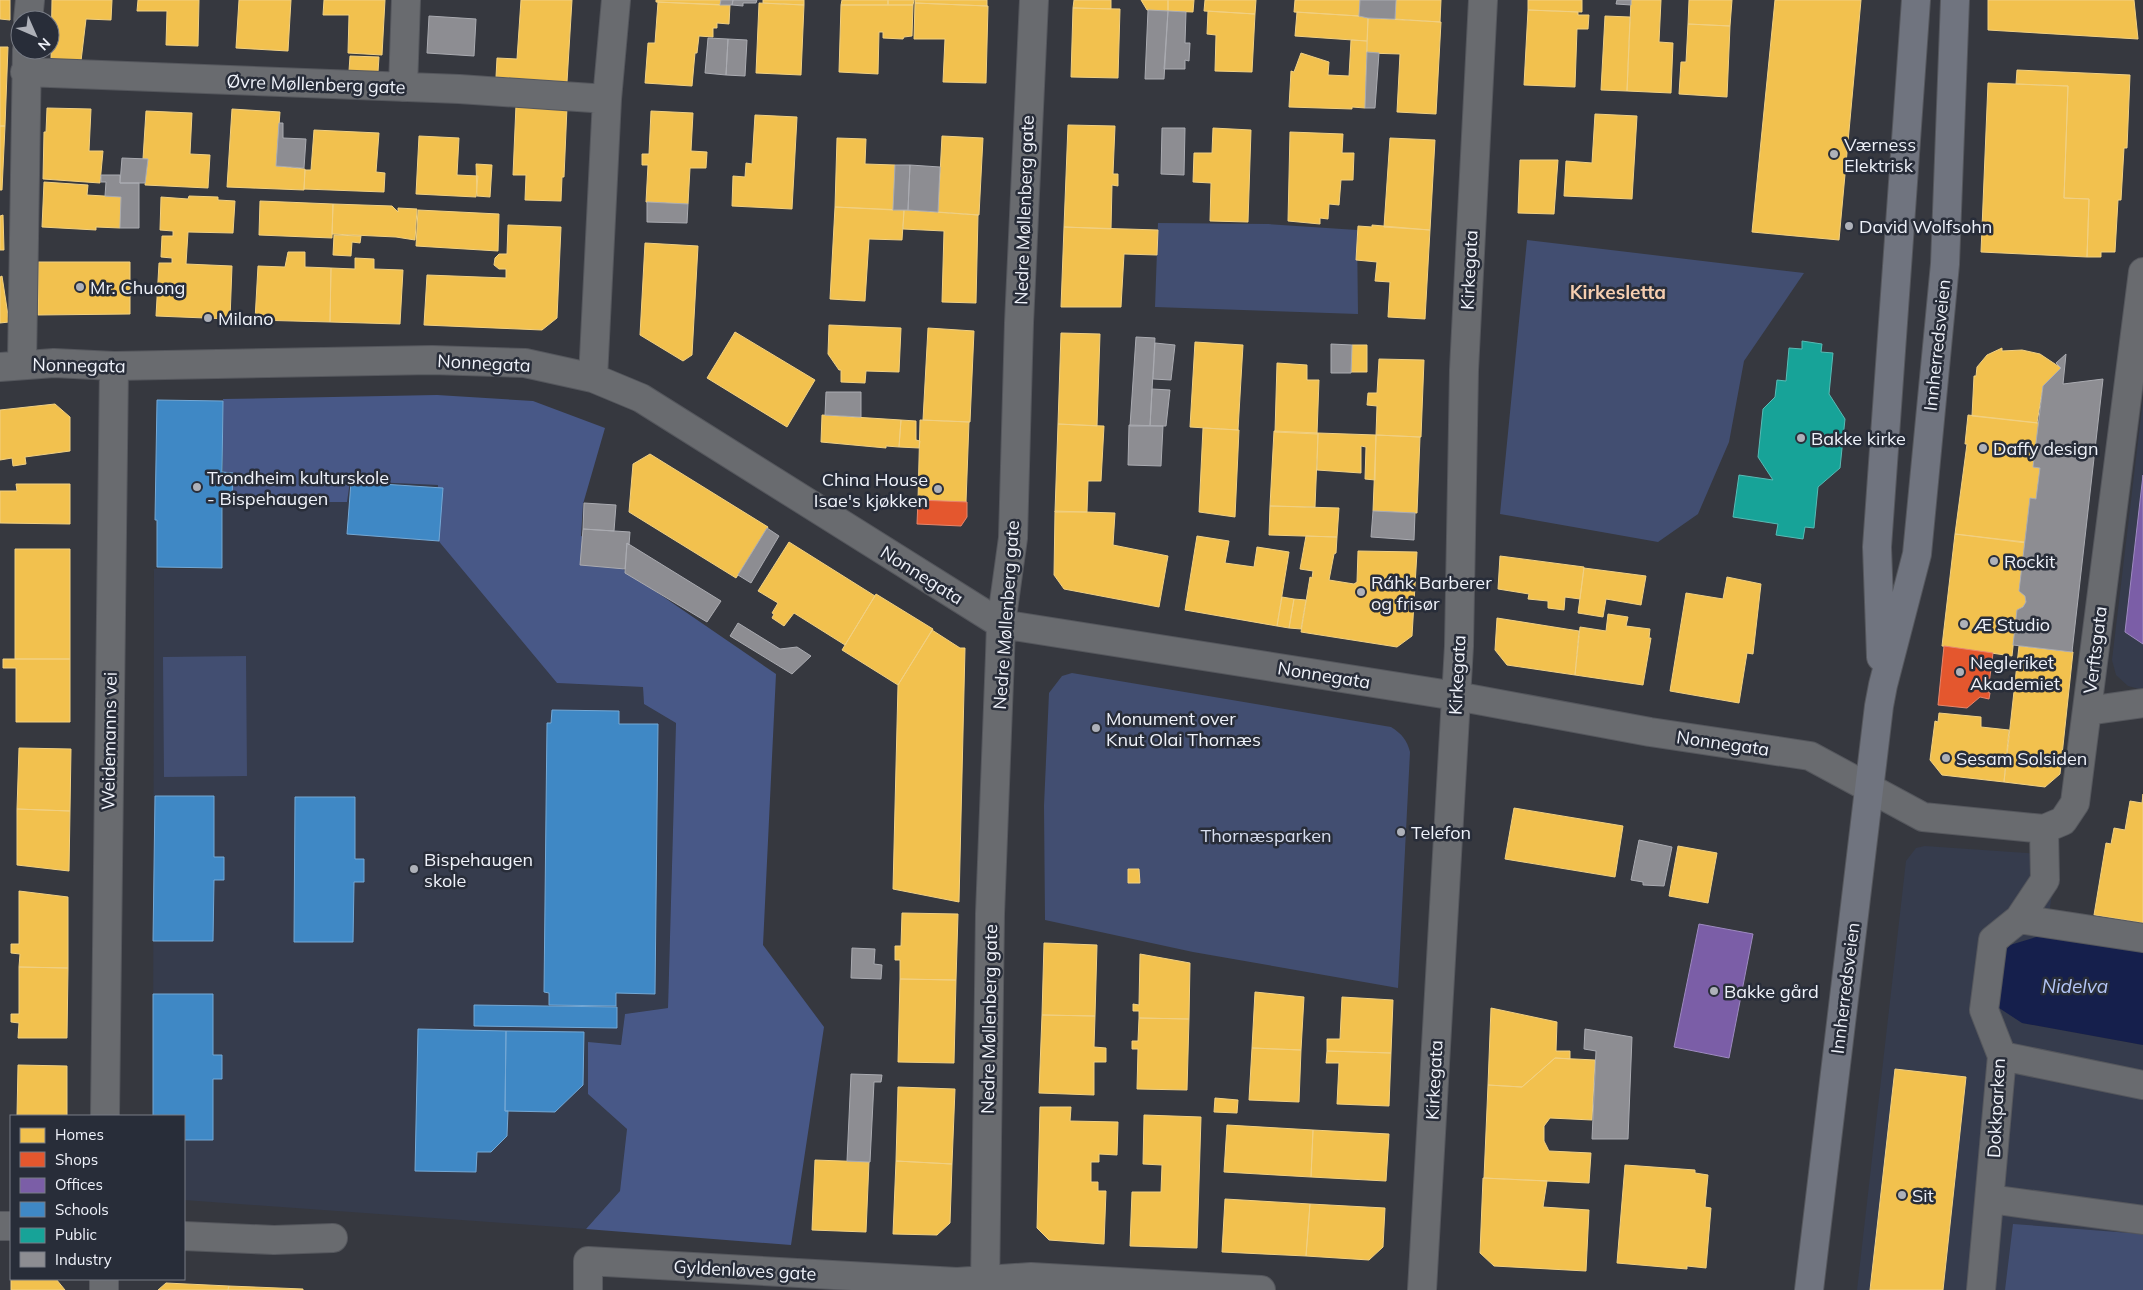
<svg xmlns="http://www.w3.org/2000/svg" width="2143" height="1290" viewBox="0 0 2143 1290" font-family="Mulish,sans-serif">
  <rect width="100%" height="100%" fill="#36383f"/>
  <!-- built -->
  <path fill="#363c4d" d="M2143 400V690L2128 686 2116 675 2112 660Z
    M349 481 438 485 436 538 557 683 643 687 644 704 676 723 668 1008 625 1014 621 1045 588 1043V1094L627 1129 620 1191 586 1229 184 1200V1116H153L154 569H223V502H347Z
    M1925 846 2041 854 2059 849 2046 934 2022 1023 2143 1045V1290H1857L1906 861 1916 848Z"/>
  <!-- green -->
  <path fill="#424e71" d="M1158 223 1268 224 1357 230 1358 314 1155 307Z
    M1527 240 1804 273 1744 361 1729 442 1698 514 1658 542 1500 514Z
    M246 656 247 776 164 777 163 657Z
    M1072 673 1391 727C1402 734 1407 740 1410 752L1398 988 1193 952 1045 920 1044 806 1049 693 1062 676Z
    M2013 1224 2143 1234V1290H2005Z"/>
  <!-- forest -->
  <path fill="#485887" d="M437 395 533 401 605 428 583 504 581 536 608 543 617 565 776 674 763 945 824 1027 791 1245 586 1229 620 1191 627 1129 588 1094V1042L621 1045 625 1014 668 1008 676 723 644 704 643 687 557 683 436 538 438 485 350 481 347 502H223V399Z"/>
  <!-- water -->
  <path fill="#151f4c" d="M2046 934 2143 951V1045L2022 1023 1996 1006 2002 955 2010 945Z"/>
  <!-- homes -->
  <path fill="#f2c14e" stroke="#f1d082" d="M0 0H10V20L0 19Z
    M52 0H112L111 20 86 19 81 61 51 60Z
    M138 0H199L198 46 166 45 167 11H137Z
    M239 0H291L288 51 236 48Z
    M324 0H385L382 55 348 53 349 15H323Z
    M521 0H572L567 82 496 77 497 58 517 59Z
    M656 0H721L720 5 656 2Z
    M763 0H804V5L763 3Z
    M842 0H888V5H841Z
    M888 0H914L913 5H888Z
    M915 0H987V6L915 3Z
    M1074 0H1111V9L1073 8Z
    M1141 0H1168V11L1147 10Z
    M1168 0H1194L1193 12 1168 11Z
    M1205 0H1256L1255 14 1204 11Z
    M1295 0H1360L1359 16 1294 12Z
    M1396 0H1441L1440 22 1395 19Z
    M1528 0H1582V12L1528 10Z
    M1631 0H1661L1659 42 1673 43 1671 93 1627 91Z
    M1689 0H1732L1730 26 1688 24Z
    M1775 0H1861L1839 240 1752 232Z
    M1988 0H2134L2138 39 1988 30Z
    M658 2 730 5 729 24 717 23V28H713V37L699 36 697 53H695L692 86 645 83 648 43H655Z
    M759 3 804 5 801 75 756 73Z
    M915 3 988 6 986 83 943 82 945 39H914Z
    M841 5H913L912 36 904 37 903 39 883 38V32H879L878 74 839 72Z
    M1073 8 1120 9 1118 78 1071 77Z
    M1528 10 1578 12V15H1589L1588 29H1577L1575 87 1524 85Z
    M1208 11 1255 14 1252 72 1215 71 1216 35 1207 34Z
    M1297 12 1359 16 1368 18 1367 41 1295 36Z
    M1605 16 1630 17 1627 91 1601 90Z
    M1368 18 1441 22 1436 114 1397 112 1400 54 1367 53Z
    M1688 24 1730 26 1727 97 1679 94 1681 62H1686Z
    M1351 40 1367 41 1365 108 1352 107V109L1289 107 1291 71 1294 72 1301 53 1329 62 1328 75 1349 76Z
    M0 47H8L5 126H0Z
    M350 56 379 57 378 72 349 71Z
    M2017 70 2130 75 2127 148H2124L2121 200H2118L2115 252H2101V257H2087L2089 199 2064 198 2068 86 2016 84Z
    M1988 83 2068 86 2064 198 2089 199 2087 257 1981 252Z
    M516 105 567 107 564 177H562L561 201 525 200 526 175H513Z
    M47 108 91 109 89 151H103L100 183 43 179 44 132H46Z
    M232 109 280 112 276 166 305 169 304 190 227 187Z
    M146 111 192 113 190 154 210 155 208 188 145 185 148 159H143Z
    M651 111 693 113 691 151 707 152 706 168H690L688 204 646 202 648 165H642V154H649Z
    M1595 114 1637 116 1632 199 1564 196 1566 161 1592 163Z
    M755 115 797 117 792 209 732 206 733 176 745 177 746 163 752 164Z
    M1068 125 1115 126 1113 174H1118V186L1112 185 1111 229 1064 227Z
    M0 126H5L2 190H0Z
    M1213 128 1251 130 1248 222 1210 221 1211 183 1193 182 1194 153H1212Z
    M314 130 379 133 376 172 385 173 384 192 304 189 305 170H311Z
    M1290 132 1343 134 1342 153H1354L1353 180H1341L1339 205 1329 204 1328 219 1320 218V224L1288 221Z
    M419 136 459 138 457 175 478 176 476 197 416 194Z
    M942 136 983 138 979 215 938 212Z
    M837 138 866 139 865 164 895 165 893 210 835 207Z
    M1390 138 1435 140 1430 230 1384 227Z
    M1520 160H1558L1554 214 1518 213Z
    M476 164 492 165 490 197 477 196Z
    M44 182 88 185 87 195 121 197 120 228 96 227V230L42 227Z
    M189 196 218 197V200L235 201 233 233 188 232 186 264 232 266 230 319 156 316 159 263H172V258L161 257 162 236H173V231L160 230 161 197 188 199Z
    M260 201 333 204 332 238 259 235Z
    M333 204 392 206 398 212V208L417 209 415 240 396 237 332 234Z
    M835 207 904 210 902 240 869 239 865 301 830 299Z
    M418 210 499 214 498 251 416 246Z
    M904 210 978 215 976 303 942 302 944 231 903 229Z
    M3 215 4 250H0V216Z
    M508 225 561 227 557 318 542 330 424 325 427 275 506 278V269H499L494 265 495 258 499 254H507Z
    M1372 225 1430 230 1425 319 1388 317 1390 282 1375 281 1377 262 1356 260 1358 226 1372 227Z
    M1064 227 1158 230 1157 255 1124 254 1121 307H1061Z
    M334 235 361 236 360 243 352 242 351 256 333 255Z
    M645 243 698 246 692 355 683 361 640 335Z
    M288 252H305V267L331 268 330 322 255 320 258 266 285 267Z
    M355 258 374 259V269L403 270 400 324 330 322 331 268 355 269Z
    M38 262H130V314L38 315Z
    M2 276 9 322 0 323V277Z
    M829 325 901 328 899 372 866 371 865 383 841 382V370H839L828 354Z
    M928 328 974 331 970 422 923 420Z
    M735 332 815 380 787 427 707 378Z
    M1061 333 1100 334 1097 426 1058 424Z
    M1195 342 1243 345 1238 430 1190 427Z
    M1352 345H1367V372H1351Z
    M2002 348V351L2022 350 2040 354 2061 368 2043 386 2037 423 1972 416 1974 376H1976L1977 367 1987 355Z
    M1379 359 1424 360 1421 437 1376 435 1377 406 1367 405 1368 393H1377Z
    M1277 363 1307 365V380H1319L1317 434 1275 432Z
    M55 404 70 417V451L25 457 26 464 13 466 12 458 0 460V410Z
    M822 415 901 420 899 447 886 446V448L821 442Z
    M1968 415 2039 423 2033 467 2040 468 2036 499 2030 498 2026 543 1955 534 1967 444H1965Z
    M901 420 916 421V440L920 441 919 448 899 447Z
    M920 420 969 422 966 502 918 500Z
    M1058 424 1104 426 1101 481H1088L1087 512H1055Z
    M1203 428 1239 430 1235 517 1199 512Z
    M1274 431 1318 433 1315 507 1270 506Z
    M1318 433 1376 435 1375 480 1365 479 1366 447 1361 446V473L1317 470Z
    M1376 435 1420 437 1417 513 1373 511Z
    M650 454 768 527 736 578 629 512 633 464Z
    M16 484H70V524L0 523V491H17Z
    M1270 506 1339 508 1337 537 1269 535Z
    M1055 511 1115 513 1113 545 1168 556 1159 607 1064 589 1054 575Z
    M1955 534 2025 542 2019 591 2025 596 2026 602 2023 607 2017 610 2012 656 1942 646Z
    M1197 536 1229 541 1225 563 1254 567 1257 547 1289 552 1277 626 1185 610Z
    M1306 536 1337 537 1336 553 1334 554 1329 580 1354 584 1357 582 1358 551 1417 552 1412 636 1397 647 1301 632 1310 577 1312 578 1313 571 1300 569Z
    M789 542 875 596 845 645 794 613 784 626 772 618 774 614 772 613 778 603 758 591Z
    M15 549H70V659H15Z
    M1500 556 1584 567 1580 599 1565 597 1564 610 1548 608V601L1528 599 1529 594 1498 589Z
    M1584 568 1646 576 1641 605 1606 599 1603 617 1578 613Z
    M1727 577 1761 584 1753 654 1747 653 1739 703 1670 691 1686 593 1723 599Z
    M876 594 933 629 898 685 842 650Z
    M1282 597 1294 599 1289 628 1277 626Z
    M1294 599 1306 600 1301 629 1289 628Z
    M1608 614 1628 617 1626 626 1650 629 1649 638H1651L1643 685 1575 675 1580 627 1606 631Z
    M1497 618 1579 631 1575 675 1507 665 1495 650Z
    M932 630 960 648H965L959 902 893 889 898 685Z
    M2019 646 2073 652 2060 774 2045 787 2004 782Z
    M3 659H70V722H16V668H3Z
    M1939 713 1981 717V727L2009 730 2004 782 1942 775 1930 760 1935 721 1938 722Z
    M19 748 71 749 70 811 17 809Z
    M2143 794V923L2094 915 2106 843 2111 844 2114 828 2125 830 2130 801 2142 803Z
    M1514 808 1623 826 1615 877 1505 859Z
    M17 809 70 811 69 871 17 865Z
    M1398 829H1404V835L1398 834Z
    M1678 846 1717 853 1708 903 1669 896Z
    M1128 869H1139L1140 883H1128Z
    M19 891 68 897V968L19 967 20 954 11 953V944H19Z
    M902 913 958 914 956 980 900 979V960H895V946H901Z
    M1044 943 1097 945 1095 1016 1042 1015Z
    M1140 954 1190 963 1189 1019 1139 1018V1011H1133V1004L1139 1005Z
    M19 967 68 968 67 1038H18L19 1023 11 1022V1014H19Z
    M900 979 956 980 954 1063 898 1062Z
    M1255 992 1304 997 1301 1050 1252 1048Z
    M1342 997 1393 1000 1391 1053 1327 1051V1039H1340Z
    M1491 1008 1557 1022 1556 1051H1570V1059L1555 1058 1522 1087 1488 1085Z
    M1042 1015 1095 1016 1094 1047 1106 1048V1062H1094V1095L1039 1093Z
    M1139 1018 1189 1019 1187 1090 1137 1089 1138 1049H1132V1041H1138Z
    M1252 1048 1301 1050 1299 1102 1249 1100Z
    M1327 1051 1391 1053 1389 1106 1337 1104 1339 1063H1326Z
    M1555 1058 1595 1060 1592 1120 1550 1118 1544 1126V1141L1549 1151 1591 1153 1589 1183 1484 1178 1488 1085 1522 1087Z
    M18 1065 67 1066V1116H17Z
    M1895 1069 1966 1077 1943 1290H1870Z
    M898 1087 955 1089 952 1164 896 1161Z
    M1215 1098 1238 1100 1237 1113 1214 1112Z
    M1040 1107H1071L1070 1121 1118 1122 1117 1155 1099 1154V1162H1091V1182H1098V1191H1106L1104 1244 1049 1240 1037 1228Z
    M1144 1115 1201 1117 1197 1248 1130 1246 1132 1192H1161L1162 1165 1143 1164Z
    M1227 1125 1313 1130 1311 1177 1224 1172Z
    M1313 1130 1389 1134 1386 1181 1311 1177Z
    M815 1160 869 1162 866 1232 812 1230Z
    M896 1161 952 1164 950 1223 937 1235 893 1234Z
    M1625 1165 1695 1170V1173L1708 1175 1705 1207 1711 1208 1706 1268 1687 1266V1269L1617 1263Z
    M1483 1178 1547 1181 1543 1207 1589 1210 1586 1271 1494 1266 1480 1253Z
    M1225 1199 1310 1204 1306 1256 1222 1252Z
    M1310 1204 1385 1208 1383 1247 1369 1260 1306 1256Z
    M11 1276V1279H56L65 1290H11Z
    M166 1283 229 1286 228 1290H158Z
    M229 1286 303 1289V1290H228Z"/>
  <!-- shops -->
  <path fill="#e4572e" stroke="#e7866b" d="M918 500 967 502V517L961 526 917 524Z
    M1944 646 1993 653 1988 692 1990 693 1989 699 1980 697 1967 708 1938 705Z"/>
  <!-- offices -->
  <path fill="#7b5ea7" stroke="#9e8ac0" d="M2143 475V644L2125 632Z
    M1699 924 1753 934 1729 1058 1674 1047Z"/>
  <!-- schools -->
  <path fill="#3f88c5" stroke="#74a8d5" d="M157 400 223 401 222 472 233 473 232 497H222V568L157 567V520H155Z
    M351 482 443 488 439 541 347 534Z
    M552 710 619 711V724H658L655 994 616 993V1006L549 1005V993L544 992 547 723H551Z
    M155 796H214V857H224V880H214L213 941H153Z
    M295 797H355V859H364V882H354L353 942H294Z
    M153 994H213V1055H222V1079H213V1140H184V1116H153Z
    M474 1005 617 1007V1028L474 1026Z
    M418 1029 506 1031 505 1111H508L507 1136 491 1152H477L476 1172 415 1171Z
    M506 1031 584 1032 583 1085 555 1112 505 1111Z"/>
  <!-- public -->
  <path fill="#17a398" stroke="#58bbb5" d="M1802 341 1822 344 1821 352 1833 353 1829 394 1845 419 1840 468 1818 487 1814 528 1805 527 1803 539 1776 535 1778 524 1733 517 1739 475 1773 480 1758 457 1763 409 1775 397 1777 380 1786 381 1789 348 1802 349Z"/>
  <!-- industry -->
  <path fill="#8d8d92" stroke="#aaabb1" d="M721 0H733L732 5H720Z
    M733 0H757L756 3H743V6L732 5Z
    M1360 0H1396L1395 19 1368 18 1359 16Z
    M1617 0H1631V5L1616 4Z
    M1148 10 1168 11 1164 79H1145Z
    M1168 11 1186 12 1185 43H1190L1189 61 1185 60V69H1164Z
    M429 16 476 19 474 56 427 53Z
    M708 38 728 39 726 75 705 73Z
    M728 39 747 40 745 76 726 75Z
    M1367 52 1379 53 1375 108H1365Z
    M279 123H283V138L306 139 304 168 276 166Z
    M1162 128H1185L1184 175 1161 174Z
    M122 158 148 159 145 183H120Z
    M895 165H910L908 210H893Z
    M910 165 940 167 938 212 908 210Z
    M101 175H120V183H139V228H120L121 197 105 196 106 182H101Z
    M647 202 688 204 687 223 647 222Z
    M1136 337 1155 338 1150 426H1130Z
    M1155 343 1175 345 1171 380 1153 379Z
    M1331 344 1352 345 1351 373H1331Z
    M2066 354 2063 384 2103 379 2072 652 2013 645 2017 610 2023 607 2026 602 2025 596 2019 591 2030 498 2036 499 2040 468 2033 467 2043 386 2061 368 2056 363Z
    M1152 389 1170 390 1166 426H1150Z
    M826 392H861V417L825 415Z
    M1129 425 1163 426 1161 466 1128 465Z
    M584 503 616 505 614 531 583 529Z
    M1373 511 1415 513 1414 540 1371 537Z
    M767 528 779 536 751 583 738 575Z
    M583 529 630 532 629 545 627 543 625 569 580 565Z
    M627 543 721 601 707 622 625 573Z
    M738 623 780 649 797 647 811 656 792 674 730 636Z
    M1639 840 1672 847 1664 886 1643 885V882L1631 880Z
    M852 948 875 949 874 964 882 965 881 979 851 978Z
    M1585 1029 1632 1037 1628 1139H1592L1596 1051 1584 1049Z
    M851 1074 882 1075 881 1082H874L870 1162 847 1161Z"/>
  <g fill="none" stroke-linecap="round" stroke-linejoin="round">
    <defs>
      <path id="minor" d="M28 20 30 0
        M25 72 459 89 607 99
        M403 87 406 0
        M22 364 27 50
        M0 367 54 363 114 366 432 360 525 363 593 378 641 398 1001 624 1456 696 1650 732 1810 756 1923 817 2044 829 2063 821 2075 803 2143 272
        M593 378 607 99 616 0
        M2087 711 2143 703
        M2019 919 2143 938
        M2002 1056 2143 1085
        M105 1116 114 366
        M1990 1199 2143 1220
        M0 1226H11
        M184 1236 274 1240 333 1238
        M104 1290V1279
        M588 1290V1261L957 1282 1031 1277 1261 1290
        M985 1290 990 914 1000 655 1001 624 1013 538 1019 323 1034 0
        M1422 1290 1459 646 1464 370 1483 0
        M1981 1290 2002 1056 1984 1010 1993 940 2019 919 2045 880 2044 829"/>
      <path id="major" d="M1881 657 1877 547 1916 0
        M1809 1290 1879 706 1883 685 1917 554 1945 264 1955 0"/>
    </defs>
    <!-- minor casing -->
    <use href="#minor" stroke="#55575d" stroke-width="30"/>
    <!-- major casing -->
    <use href="#major" stroke="#55575d" stroke-width="30"/>
    <!-- minor -->
    <use href="#minor" stroke="#696b6f" stroke-width="28"/>
    <!-- major -->
    <use href="#major" stroke="#70747f" stroke-width="28"/>
  </g>
  <!-- markers -->
  <g fill="#aeb1b9" stroke="#282d39" stroke-width="2">
    <circle cx="1834" cy="154" r="5"/>
    <circle cx="1849" cy="226" r="5"/>
    <circle cx="80" cy="287" r="5"/>
    <circle cx="208" cy="318" r="5"/>
    <circle cx="1801" cy="438" r="5"/>
    <circle cx="1983" cy="448" r="5"/>
    <circle cx="197" cy="487" r="5"/>
    <circle cx="938" cy="489" r="5"/>
    <circle cx="1994" cy="561" r="5"/>
    <circle cx="1361" cy="592" r="5"/>
    <circle cx="1964" cy="624" r="5"/>
    <circle cx="1960" cy="672" r="5"/>
    <circle cx="1096" cy="728" r="5"/>
    <circle cx="1946" cy="758" r="5"/>
    <circle cx="1401" cy="832" r="5"/>
    <circle cx="414" cy="869" r="5"/>
    <circle cx="1714" cy="991" r="5"/>
    <circle cx="1902" cy="1195" r="5"/>
  </g>
  <g text-anchor="middle" dominant-baseline="central" stroke-width="5" stroke-linejoin="round" paint-order="stroke">
    <!-- street labels -->
    <g font-size="18" fill="#eff2fa" stroke="#282d39">
      <text transform="translate(316 84) rotate(2)">Øvre Møllenberg gate</text>
      <text transform="translate(1024 210) rotate(-88)">Nedre Møllenberg gate</text>
      <text transform="translate(1469 270) rotate(-87)">Kirkegata</text>
      <text transform="translate(1937 345) rotate(-84)">Innherredsveien</text>
      <text transform="translate(484 363) rotate(3)">Nonnegata</text>
      <text transform="translate(79 365) rotate(1)">Nonnegata</text>
      <text transform="translate(922 575) rotate(32)">Nonnegata</text>
      <text transform="translate(1006 615) rotate(-86)">Nedre Møllenberg gate</text>
      <text transform="translate(2095 650) rotate(-83)">Verftsgata</text>
      <text transform="translate(1324 675) rotate(9)">Nonnegata</text>
      <text transform="translate(1457 675) rotate(-87)">Kirkegata</text>
      <text transform="translate(109 741) rotate(-89)">Weidemanns vei</text>
      <text transform="translate(1723 743) rotate(8)">Nonnegata</text>
      <text transform="translate(1845 988) rotate(-83)">Innherredsveien</text>
      <text transform="translate(989 1019) rotate(-89)">Nedre Møllenberg gate</text>
      <text transform="translate(1434 1080) rotate(-87)">Kirkegata</text>
      <text transform="translate(1996 1108) rotate(-87)">Dokkparken</text>
      <text transform="translate(745 1270) rotate(3)">Gyldenløves gate</text>
    </g>
    <!-- poi labels -->
    <g font-size="18" fill="#eff2fa" stroke="#282d39" text-anchor="start">
      <text x="1844" y="144">Værness<tspan x="1844" dy="21">Elektrisk</tspan></text>
      <text x="1859" y="226">David Wolfsohn</text>
      <text x="90" y="287">Mr. Chuong</text>
      <text x="218" y="318">Milano</text>
      <text x="1811" y="438">Bakke kirke</text>
      <text x="1993" y="448">Daffy design</text>
      <text x="207" y="477">Trondheim kulturskole<tspan x="207" dy="21">- Bispehaugen</tspan></text>
      <text x="928" y="479" text-anchor="end">China House<tspan x="928" dy="21">Isae's kjøkken</tspan></text>
      <text x="2004" y="561">Rockit</text>
      <text x="1371" y="582">Ráhk Barberer<tspan x="1371" dy="21">og frisør</tspan></text>
      <text x="1974" y="624">Æ Studio</text>
      <text x="1970" y="662">Negleriket<tspan x="1970" dy="21">Akademiet</tspan></text>
      <text x="1106" y="718">Monument over<tspan x="1106" dy="21">Knut Olai Thornæs</tspan></text>
      <text x="1956" y="758">Sesam Solsiden</text>
      <text x="1411" y="832">Telefon</text>
      <text x="424" y="859">Bispehaugen<tspan x="424" dy="21">skole</tspan></text>
      <text x="1724" y="991">Bakke gård</text>
      <text x="1912" y="1195">Sit</text>
    </g>
    <!-- park labels -->
    <g font-size="18" fill="#d9dff0" stroke="#282d39">
      <text x="1266" y="835">Thornæsparken</text>
    </g>
    <!-- neighbourhood labels -->
    <g font-size="19" font-weight="bold" fill="#f6ceb0" stroke="#282d39">
      <text x="1618" y="292">Kirkesletta</text>
    </g>
    <!-- water labels -->
    <g font-size="19" font-style="italic" fill="#b4c6f6" stroke="#282d39">
      <text x="2075" y="986">Nidelva</text>
    </g>
  </g>
  <!-- legend -->
  <rect x="10" y="1115" width="175" height="165" fill="#282d39" stroke="#787c86"/>
  <rect x="20" y="1128" width="25" height="15" fill="#f2c14e" stroke="#787c86"/>
  <text x="55" y="1140" font-size="15" fill="#eff2fa">Homes</text>
  <rect x="20" y="1152" width="25" height="15" fill="#e4572e" stroke="#787c86"/>
  <text x="55" y="1165" font-size="15" fill="#eff2fa">Shops</text>
  <rect x="20" y="1178" width="25" height="15" fill="#7b5ea7" stroke="#787c86"/>
  <text x="55" y="1190" font-size="15" fill="#eff2fa">Offices</text>
  <rect x="20" y="1202" width="25" height="15" fill="#3f88c5" stroke="#787c86"/>
  <text x="55" y="1215" font-size="15" fill="#eff2fa">Schools</text>
  <rect x="20" y="1228" width="25" height="15" fill="#17a398" stroke="#787c86"/>
  <text x="55" y="1240" font-size="15" fill="#eff2fa">Public</text>
  <rect x="20" y="1252" width="25" height="15" fill="#8d8d92" stroke="#787c86"/>
  <text x="55" y="1265" font-size="15" fill="#eff2fa">Industry</text>
  <!-- north arrow -->
  <g transform="translate(35 35) rotate(135)"><circle r="24" fill="#282d39" stroke="#787c86"/>
  <path d="M0-4L9 19L0 12L-9 19Z" fill="#aeb1b9"/>
  <text y="-8" font-size="14" font-weight="bold" text-anchor="middle" fill="#eff2fa">N</text>
  </g>
</svg>
